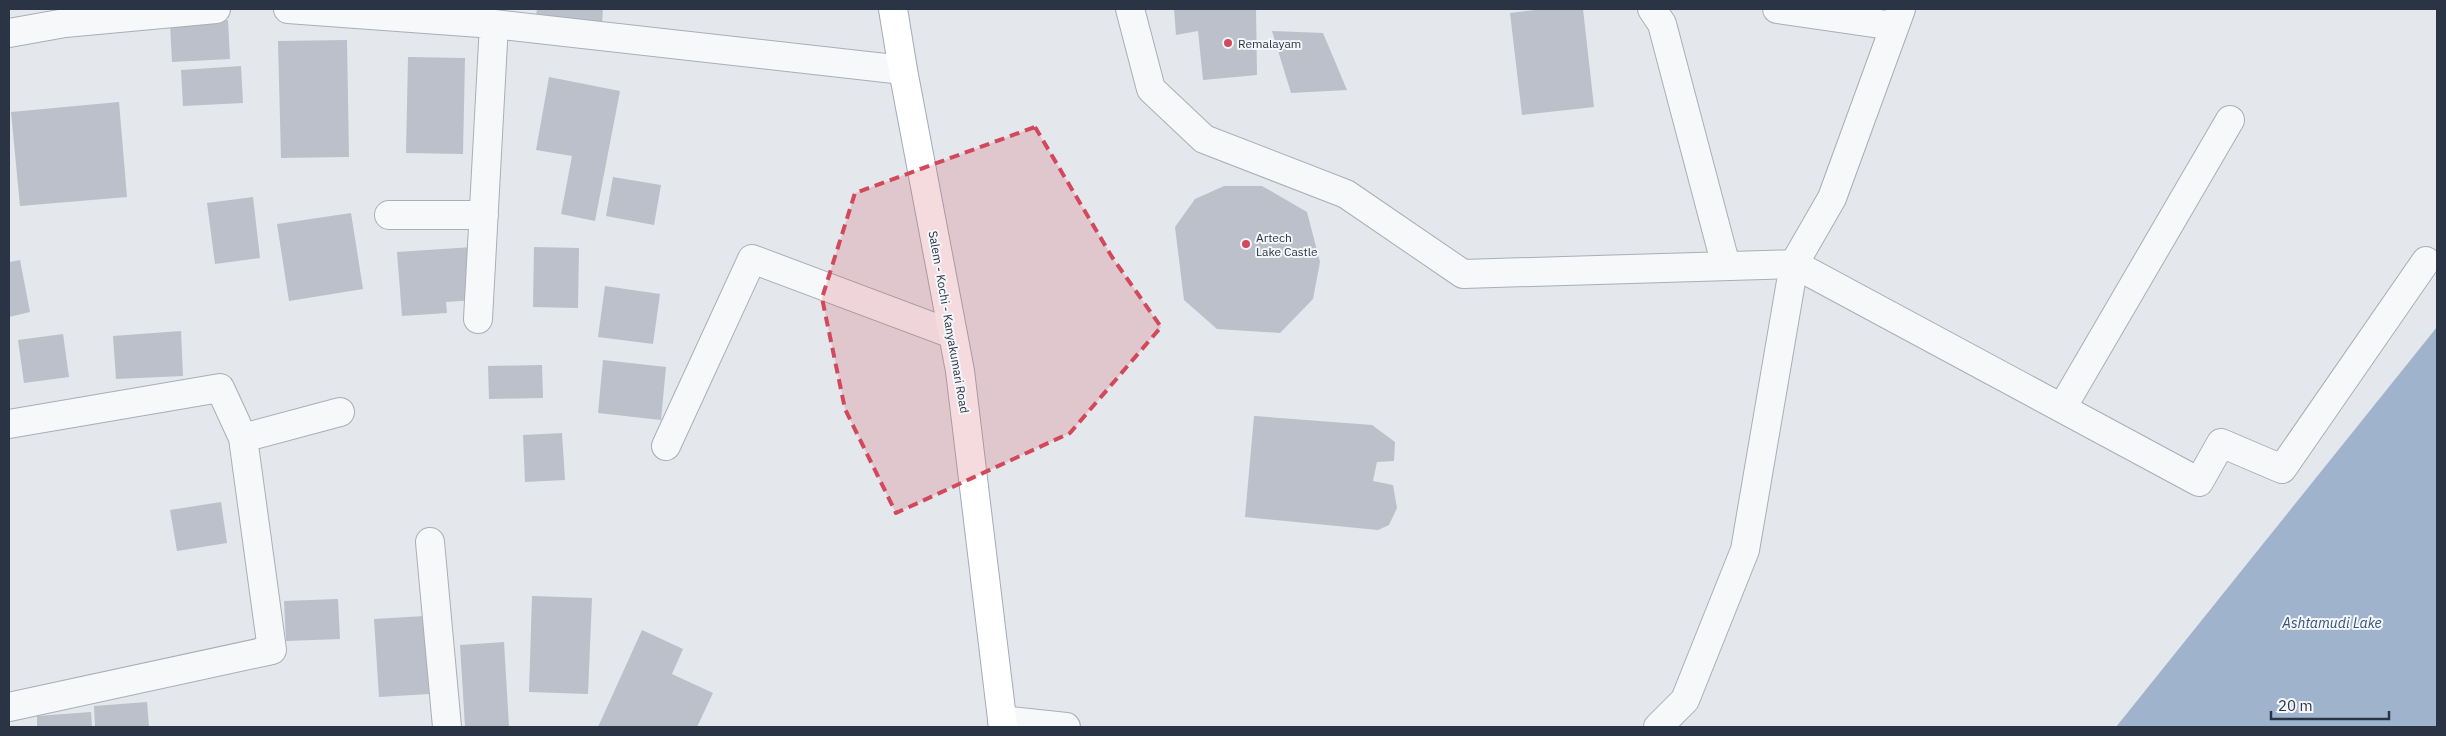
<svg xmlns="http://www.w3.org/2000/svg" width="2446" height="736" viewBox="0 0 2446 736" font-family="'IBM Plex Sans',sans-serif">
  <rect width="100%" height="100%" fill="#e4e7ec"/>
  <!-- water -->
  <path fill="#9fb4cc" d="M2437 327V727H2116Z"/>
  <!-- building -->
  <path fill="#bbc0ca" d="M537 9H603L602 23 536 15Z
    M1174 9H1256L1257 75 1203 80 1198 31 1176 35Z
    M1544 9H1583L1594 107 1522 115 1510 13Z
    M228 20 230 59 172 62 170 23Z
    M1272 31 1323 33 1347 90 1291 93Z
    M347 40 349 157 281 158 278 41Z
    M408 57 465 58 463 154 406 153Z
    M241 66 243 103 183 106 181 70Z
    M549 77 620 91 595 221 561 214 572 156 536 150Z
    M119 102 127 197 20 206 11 112Z
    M613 177 661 185 654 225 606 216Z
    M1224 186H1262L1307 212 1320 262 1313 299 1280 333 1217 329 1184 300 1175 227 1195 199Z
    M253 197 260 258 215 264 207 203Z
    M351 213 363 289 289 301 277 224Z
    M488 246 492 299 446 302 447 313 402 316 397 252Z
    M534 247 579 248 578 308 533 307Z
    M20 260 30 312 9 317V262Z
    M605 286 660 294 653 344 598 337Z
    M181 331 183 376 116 379 113 336Z
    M63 334 69 377 24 383 18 340Z
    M603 360 666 367 661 420 598 413Z
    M542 365 543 398 489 399 488 366Z
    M1254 416 1372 425 1395 442 1394 461 1377 462 1373 481 1393 485 1397 508 1389 525 1378 530 1245 517Z
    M562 433 565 480 525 482 523 435Z
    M221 502 227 543 177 551 170 510Z
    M532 596 592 598 588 694 529 692Z
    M338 599 340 639 286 641 284 601Z
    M425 616 429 694 379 697 374 619Z
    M642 630 683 649 672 674 713 693 697 727H598Z
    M504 642 509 727H465L460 645Z
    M147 702 149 727H95L94 706Z
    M91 712 92 727H37V716Z"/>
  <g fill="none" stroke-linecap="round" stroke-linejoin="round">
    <defs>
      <path id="street" d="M288 9 494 24
        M1130 9 1151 89 1204 139 1346 194 1463 274 1794 264 1832 198 1901 9
        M1652 9 1662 24 1726 266
        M1777 9 1894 26
        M9 33 65 23 216 9
        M389 215H484
        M478 319 494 24 903 70
        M2062 408 2230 120
        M9 424 220 388 243 438
        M666 446 752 259 952 334
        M430 542 447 727
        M9 707 272 650 243 438 340 412
        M1002 720 1066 727
        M1658 727 1685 700 1745 550 1794 264 2199 482 2221 443 2282 469 2426 261"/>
      <path id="primary" d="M893 9 903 70 960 371 1003 727"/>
    </defs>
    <!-- street casing -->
    <use href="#street" stroke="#a9aeb7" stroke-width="30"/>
    <!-- primary casing -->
    <use href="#primary" stroke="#a3abb8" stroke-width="30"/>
    <!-- street -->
    <use href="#street" stroke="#f7f8fa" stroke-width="28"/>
    <!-- primary -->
    <use href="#primary" stroke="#fff" stroke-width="28"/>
  </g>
  <!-- marked area -->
  <path fill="#d1495b" fill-opacity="0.2" stroke="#d1495b" stroke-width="4" stroke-dasharray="10 6" stroke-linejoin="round" d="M1035 127 1112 257 1161 327 1070 433 896 513 845 409 822 298 855 193Z"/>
  <!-- markers -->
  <g fill="#d1495b" stroke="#f4f6f9" stroke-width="2">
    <circle cx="1228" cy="43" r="5"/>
    <circle cx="1246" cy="244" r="5"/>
  </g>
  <g text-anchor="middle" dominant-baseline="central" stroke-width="4" stroke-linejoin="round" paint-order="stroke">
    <!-- poi labels -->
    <g font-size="12" fill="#2b3445" stroke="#f4f6f9" text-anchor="start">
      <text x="1238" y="43">Remalayam</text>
      <text x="1256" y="237">Artech<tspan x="1256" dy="14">Lake Castle</tspan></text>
    </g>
    <!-- street labels -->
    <g font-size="12" fill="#2b3445" stroke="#f4f6f9">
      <text transform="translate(949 322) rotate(80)">Salem - Kochi - Kanyakumari Road</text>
    </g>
    <!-- water labels -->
    <g font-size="14" font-style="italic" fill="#34527a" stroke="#f4f6f9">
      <text x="2332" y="623">Ashtamudi Lake</text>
    </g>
  </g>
  <!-- border -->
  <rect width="2446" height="736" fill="none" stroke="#2b3445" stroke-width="20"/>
  <!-- scale -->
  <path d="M2271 711v8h118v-8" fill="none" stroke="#2b3445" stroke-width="2.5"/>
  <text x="2278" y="711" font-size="15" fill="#2b3445" stroke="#f4f6f9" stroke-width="4" paint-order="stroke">20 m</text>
</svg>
